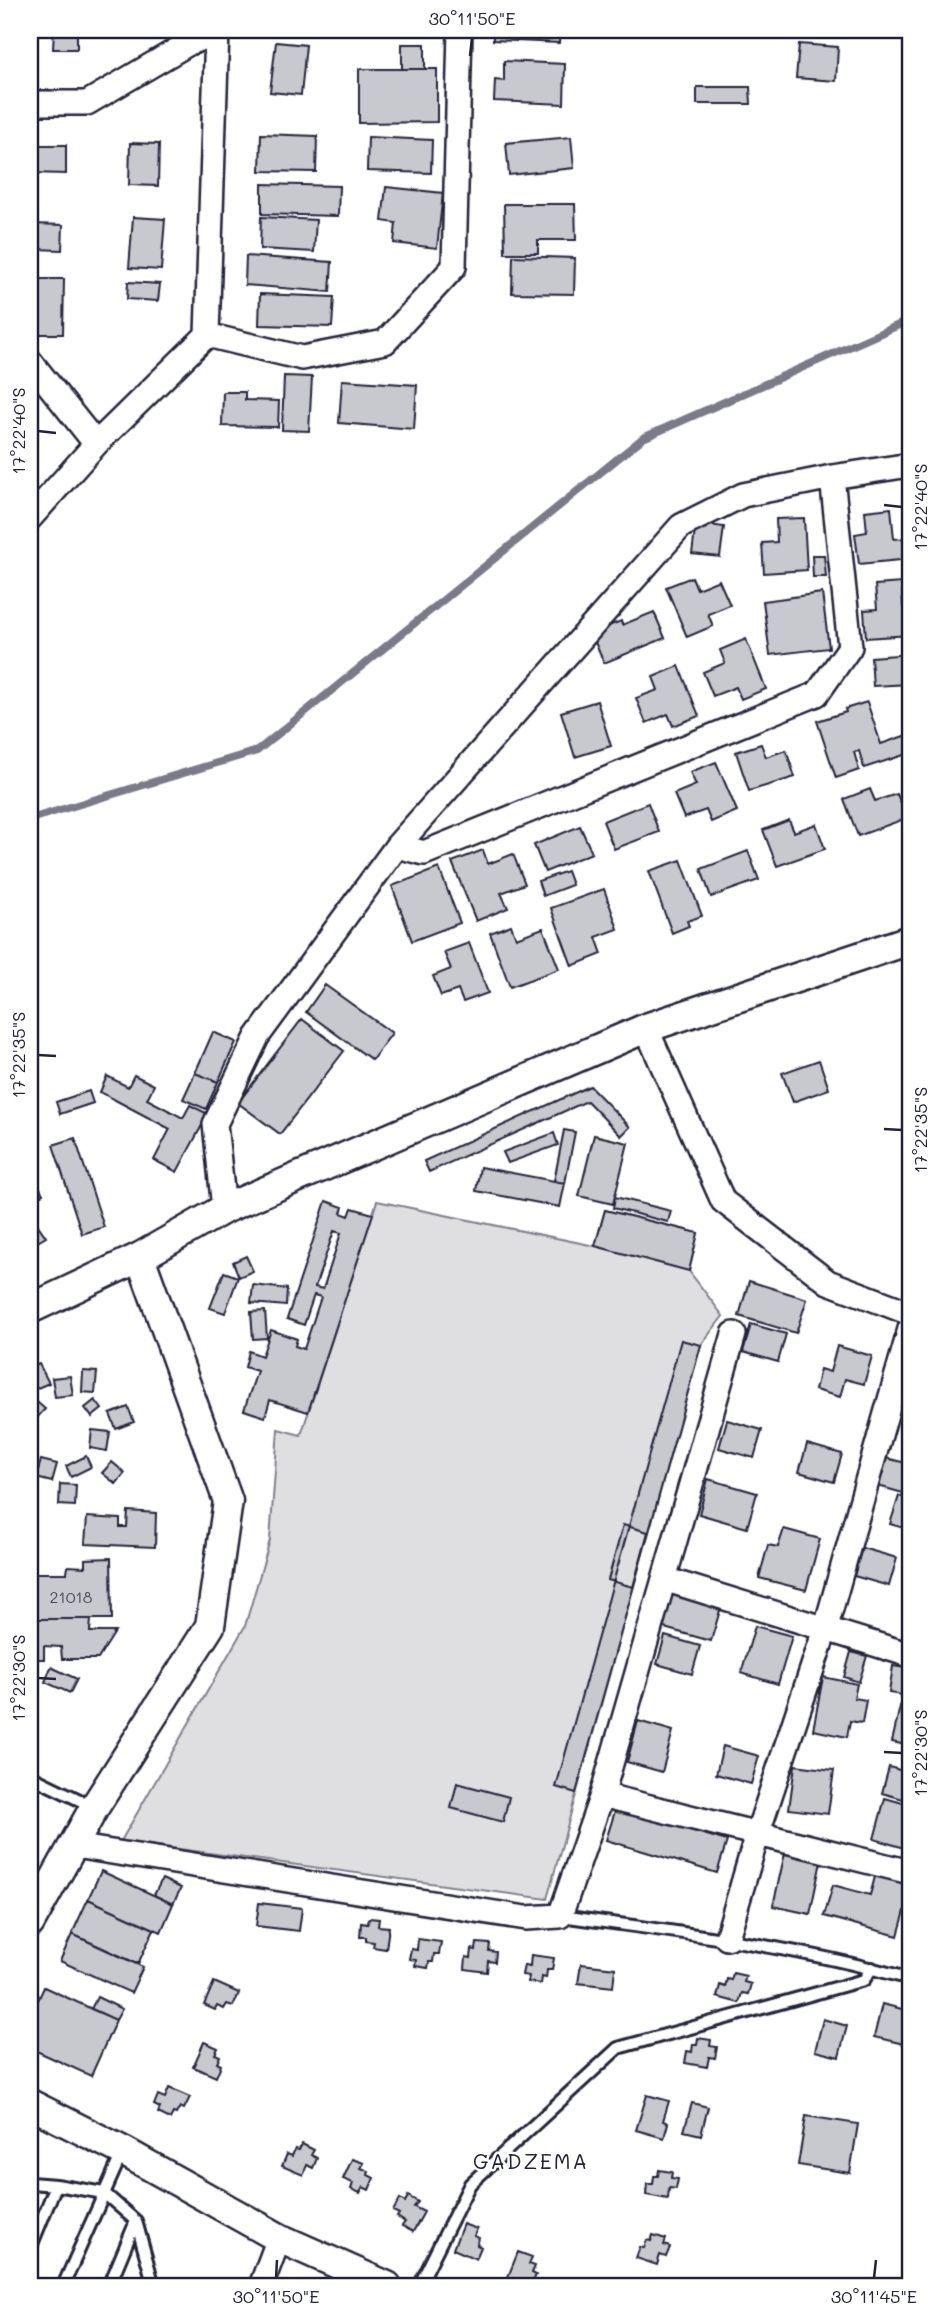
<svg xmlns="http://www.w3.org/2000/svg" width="940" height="2316" viewBox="0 0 940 2316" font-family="Mali,sans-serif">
  <rect width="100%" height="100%" fill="#fff"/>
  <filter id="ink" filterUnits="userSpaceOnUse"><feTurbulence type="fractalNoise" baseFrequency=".0143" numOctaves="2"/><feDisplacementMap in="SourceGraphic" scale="14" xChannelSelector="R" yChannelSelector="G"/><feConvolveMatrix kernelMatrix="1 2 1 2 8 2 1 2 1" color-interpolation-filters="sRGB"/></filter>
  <g filter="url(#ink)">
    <!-- pitch -->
    <path fill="#dfdfe2" stroke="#80808e" stroke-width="2" d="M377 1201 595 1246 605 1210 698 1233 689 1271 723 1316 701 1345 547 1899 121 1841 245 1626 270 1540 278 1429 301 1435Z"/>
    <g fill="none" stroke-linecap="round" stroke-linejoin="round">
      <!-- stream -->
      <path stroke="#7a7a88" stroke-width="8" d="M30 819 257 751 643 438 910 320"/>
    </g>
    <!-- building -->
    <path fill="#c8c8cf" stroke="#22223b" stroke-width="2" fill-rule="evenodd" d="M54 30H77V49H53Z
      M493 30H560L559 43 493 40Z
      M276 42 306 45 301 95 270 92Z
      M402 44H425V69H402Z
      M799 44 838 47 836 81 796 78Z
      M504 61 565 64 564 104 494 101 495 80 504 81Z
      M359 69H437V122L359 123Z
      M697 87H750L751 104H697Z
      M261 134 317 136 316 172 260 171Z
      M368 137 432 140 431 173 367 171Z
      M571 137 574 168 509 175 506 143Z
      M130 143 159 144 158 186 129 185Z
      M30 145H66V174L30 173Z
      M262 184 339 186 338 216 262 214Z
      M386 187 443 193 437 248 394 243 396 223 382 221Z
      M504 204H575L576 240H538V253H505Z
      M30 205H33V224L63 225 62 250 35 249V262H30Z
      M133 217 165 219 161 270 129 268Z
      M261 217 316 220 314 252 260 249Z
      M246 256 332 262 330 292 245 285Z
      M513 256 575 258 574 294 512 293Z
      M38 279H64L63 334H37Z
      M128 282 160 284 158 301 127 299Z
      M260 294 334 297 332 327 259 325Z
      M284 376 312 377 309 431 282 430Z
      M342 380 417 385 414 429 339 423Z
      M223 392H245V400L279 401 278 427 222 426Z
      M891 508 894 539 908 538 910 559 859 564 855 534 867 532 865 511Z
      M804 518 807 570 764 573 762 543 777 542 776 519Z
      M696 523 724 527 720 557 692 554Z
      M812 555H824L826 577H813Z
      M692 577 697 589 719 580 730 605 708 614 713 626 687 637 666 587Z
      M902 583 903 607H910V635L866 638 864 610 877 609 875 585Z
      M822 593 829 648 770 655 763 601Z
      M654 612 665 638 604 663 591 633 621 621 622 625Z
      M746 639 766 689 741 699 736 687 713 696 703 672 725 663 720 650Z
      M910 654V684L873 686 871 657Z
      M679 666 699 716 673 726 668 714 646 723 636 698 658 690 653 677Z
      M597 701 611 746 575 757 561 712Z
      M867 702 881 744 910 734V753L864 768 859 751 854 752 859 770 836 778 817 721 846 712 845 709Z
      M761 744 766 757 786 750 795 777 749 791 736 752Z
      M716 762 737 811 711 822 706 810 684 818 674 794 696 785 690 772Z
      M870 789 875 801 897 794 907 818 858 836 844 799Z
      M648 803 659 832 614 849 603 821Z
      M789 820 794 832 816 824 825 849 777 866 763 830Z
      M580 826 592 853 545 872 534 845Z
      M483 850 488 864 513 854 525 884 501 893 508 908 476 921 452 862Z
      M748 851 759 880 711 897 701 869Z
      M681 860 702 916 687 921 689 926 672 933 649 871Z
      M439 868 460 923 412 941 392 886Z
      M567 871 572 885 543 896 538 881Z
      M604 889 618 929 596 937 602 954 572 966 551 908Z
      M511 925 516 938 543 928 559 969 510 987 490 933Z
      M469 943 488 993 463 1002 458 990 441 996 433 976 451 969 444 952Z
      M325 985 392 1033 372 1060 306 1012Z
      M302 1019 344 1051 280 1134 238 1103Z
      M213 1032 236 1042 218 1082 195 1073Z
      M819 1060 829 1089 793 1102 782 1073Z
      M195 1073 218 1082 206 1109 183 1099Z
      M134 1075 154 1085 147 1099 183 1118 190 1105 208 1114 177 1172 154 1160 170 1129 100 1092 107 1076 128 1087Z
      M590 1086 630 1127 621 1136 587 1101 429 1172 424 1161Z
      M89 1091 93 1103 60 1114 56 1102Z
      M564 1130 575 1132 565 1183 554 1181Z
      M554 1133 558 1145 508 1163 503 1152Z
      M594 1135 628 1143 613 1204 579 1196Z
      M75 1138 104 1227 82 1234 53 1145Z
      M480 1167 565 1183 560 1207 476 1191Z
      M34 1176 43 1194 30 1201V1178Z
      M615 1197 671 1211 668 1222 613 1208Z
      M326 1201 343 1207 341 1213 349 1216 352 1208 373 1214 308 1412 270 1400 265 1417 244 1410 257 1371 245 1367 249 1351 262 1356 271 1330 297 1339 295 1346 304 1349 321 1297 314 1295 304 1325 287 1319ZM334 1231 341 1233 323 1289 315 1287Z
      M605 1210 698 1233 689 1271 595 1246Z
      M30 1215H31L46 1237 34 1244 30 1238Z
      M246 1256 253 1271 239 1277 233 1262Z
      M224 1272 238 1277 225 1313 210 1308Z
      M749 1281 807 1299 796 1333 739 1316Z
      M253 1285 287 1289 286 1306 251 1303Z
      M265 1311 267 1338 253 1339 251 1312Z
      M751 1324 786 1334 778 1362 743 1352Z
      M681 1340 701 1345 576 1793 556 1787Z
      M837 1346 872 1356 864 1384 845 1379 840 1397 815 1390 820 1369 830 1372Z
      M39 1364 49 1383 33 1390 30 1384V1368Z
      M83 1371 97 1372 95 1393 82 1392Z
      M70 1376 73 1395 55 1397 52 1378Z
      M31 1397 45 1409 34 1421 30 1417Z
      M95 1400 102 1409 92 1417 85 1408Z
      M128 1407 134 1422 116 1429 110 1414Z
      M727 1420 762 1430 754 1458 719 1448Z
      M92 1430 110 1432 107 1451 90 1448Z
      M807 1444 842 1454 834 1482 799 1472Z
      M86 1456 91 1467 71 1477 66 1466Z
      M886 1458 910 1464V1495L878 1486Z
      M41 1460 57 1464 52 1482 36 1478Z
      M112 1462 125 1473 116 1484 102 1473Z
      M708 1479 757 1493 747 1528 699 1514Z
      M60 1484 76 1485 75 1506 59 1505Z
      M899 1496 910 1499 904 1528 890 1524Z
      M128 1511 156 1513 155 1547 85 1544 87 1517 120 1519V1527H127Z
      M623 1525 648 1532 633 1587 608 1580Z
      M784 1529 820 1539 806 1590 759 1578 768 1545 778 1547Z
      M862 1548 897 1558 889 1586 854 1576Z
      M111 1558 112 1619H30V1573H67L68 1566 85 1567V1559Z
      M666 1592 721 1607 711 1641 657 1626Z
      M30 1619H91L90 1632H115L98 1659H62L61 1647 44 1646V1659H30Z
      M755 1626 792 1636 778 1684 741 1673Z
      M665 1636 700 1646 692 1674 657 1664Z
      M851 1652 867 1656 859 1682 844 1677Z
      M893 1666 906 1668 901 1695 889 1693Z
      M51 1667 77 1679 70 1693 45 1682Z
      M823 1677 857 1684 854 1698 866 1700 862 1723 850 1721 847 1737 813 1730Z
      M901 1702 910 1704V1746L892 1742Z
      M638 1721 673 1731 662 1772 627 1762Z
      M723 1746 759 1756 751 1784 716 1774Z
      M795 1765 834 1770 828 1814 789 1809Z
      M889 1767 910 1773V1801L882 1793Z
      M457 1783 509 1797 503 1822 451 1808Z
      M885 1798 910 1805V1841L908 1849 874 1839Z
      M616 1808 727 1841 717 1873 606 1840Z
      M787 1844 823 1852 810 1914 773 1906Z
      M101 1871 173 1904 161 1932 88 1899Z
      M876 1873 910 1882V1893L898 1936 824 1916 833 1885 870 1895Z
      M162 1879 181 1888 173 1904 154 1895Z
      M88 1899 154 1929 138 1964 72 1934Z
      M259 1903 302 1908 299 1931 256 1926Z
      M369 1918 379 1919 378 1926 389 1927 386 1949 373 1947 374 1942 366 1941V1937H360L361 1923 368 1924Z
      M72 1934 143 1967 131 1993 60 1961Z
      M418 1939 441 1942 439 1954H434L433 1962H429L428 1968 415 1966 416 1960 409 1959 411 1949 417 1950Z
      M477 1943 490 1944 489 1951 496 1952 495 1962 488 1961 487 1972 465 1969 466 1957 471 1958 472 1949 476 1950Z
      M531 1955 554 1958 552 1970H547L546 1978 542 1977 541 1984 528 1982 529 1976 522 1975 524 1965 530 1966Z
      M581 1964 615 1968 613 1987 578 1983Z
      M733 1973 746 1976 744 1982 751 1984 748 1994 742 1993 739 2003 717 1997 720 1985 725 1987 727 1979 731 1980Z
      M214 1982 239 1993 233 2006 227 2004 224 2009 217 2006 215 2010 204 2005Z
      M44 1987 116 2020 91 2076 30 2048V2018Z
      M97 1997 122 2009 116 2020 91 2009Z
      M882 2004 910 2011 904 2044 874 2037Z
      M823 2019 847 2026 839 2057 815 2051Z
      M698 2038 711 2040 710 2046 717 2047 715 2058 709 2057 707 2067 685 2063 687 2051 692 2052 693 2044H697Z
      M204 2042 218 2048 215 2054 220 2056 217 2063 221 2065 216 2077 193 2067Z
      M169 2088 190 2097 184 2109 180 2107 176 2114 173 2113 170 2119 158 2113 160 2108 154 2105 158 2095 165 2098Z
      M647 2095 669 2101 663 2121 668 2123 664 2138 636 2130Z
      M692 2103 708 2107 701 2135 684 2131Z
      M806 2116 858 2124 850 2173 798 2165Z
      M302 2144 314 2150 311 2155 317 2158 313 2168 307 2165 303 2175 282 2166 287 2154 292 2156 295 2149 299 2150Z
      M352 2159 364 2163 361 2168 369 2171 368 2175 374 2178 369 2190 363 2187 360 2193 351 2189 353 2183 343 2179Z
      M659 2170 672 2172 671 2178 678 2179 676 2189 669 2188 668 2199 646 2195 647 2184H653L654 2176H658Z
      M408 2196 418 2202 414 2207 424 2212 413 2232 402 2226 405 2222 397 2217 399 2214 393 2211 400 2199 405 2202Z
      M463 2224 477 2229 474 2236 479 2238 477 2245 481 2247 476 2259 453 2249Z
      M653 2235 666 2239 664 2245 670 2247 666 2257 660 2255 657 2265 636 2258 640 2247 644 2248 647 2240 651 2241Z
      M518 2252 532 2257 529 2264 535 2266 532 2273 536 2275 531 2286 508 2277Z"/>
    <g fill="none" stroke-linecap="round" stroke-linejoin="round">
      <defs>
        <path id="service" d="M30 1776 92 1806
          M560 1916C678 1932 796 1946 910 1979
          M30 2183 56 2185 104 2193 136 2221 154 2286
          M30 2249 56 2185
          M63 2286 123 2151
          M109 2286 136 2221
          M419 2286 470 2184 618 2048 864 1980 872 1968"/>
        <path id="minor" d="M30 103H87L189 43 217 33
          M207 335 302 358 385 342 454 267 460 30
          M30 361 96 444
          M30 518 96 444 207 335 217 30
          M397 846 424 853 817 694 850 647 832 477
          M646 1028 723 1201 828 1282 910 1313
          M224 1209 215 1124 257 1037 397 846 681 526 743 495 832 477 910 465
          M664 1579 734 1334
          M602 1795 664 1579 910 1655
          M74 1846 526 1918 560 1916 602 1795 910 1872
          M727 1938 758 1832 825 1630 910 1329
          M261 2286 279 2238"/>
        <path id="tertiary" d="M30 1309 140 1257 224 1209 646 1028 910 940
          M30 1923 94 1808 210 1626 228 1501 140 1257
          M30 2104 123 2151 279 2238 387 2286"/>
      </defs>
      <!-- service casing -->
      <use href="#service" stroke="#22223b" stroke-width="16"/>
      <!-- minor casing -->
      <use href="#minor" stroke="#22223b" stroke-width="28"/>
      <!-- tertiary casing -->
      <use href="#tertiary" stroke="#22223b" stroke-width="33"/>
      <!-- service -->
      <use href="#service" stroke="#fff" stroke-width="10"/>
      <!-- minor -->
      <use href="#minor" stroke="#fff" stroke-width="23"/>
      <!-- tertiary -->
      <use href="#tertiary" stroke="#fff" stroke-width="28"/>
    </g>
  </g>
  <!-- ticks -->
  <path fill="none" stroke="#22223b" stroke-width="2.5" d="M470 56 472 38M38 431 56 433M884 505 902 507M38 1055 56 1056M884 1129 902 1130M38 1678 56 1679M884 1752 902 1753M276 2278 277 2260M874 2278 876 2260"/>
  <g text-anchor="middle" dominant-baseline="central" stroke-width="5" stroke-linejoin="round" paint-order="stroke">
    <!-- number labels -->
    <g font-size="16" fill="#4c4c60">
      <text x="71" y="1596">21018</text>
    </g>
    <!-- neighbourhood labels -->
    <g font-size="21" letter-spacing="2" fill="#22223b" stroke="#fff">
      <text x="531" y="2160">GADZEMA</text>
    </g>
  </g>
  <!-- margin -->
  <rect width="940" height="2316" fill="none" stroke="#fff" stroke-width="77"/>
  <rect x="38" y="38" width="864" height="2240" fill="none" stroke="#22223b" stroke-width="2.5"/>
  <g font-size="18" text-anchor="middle" fill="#22223b">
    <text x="472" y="25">30°11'50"E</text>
    <text transform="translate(19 431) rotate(-90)" y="6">17°22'40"S</text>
    <text transform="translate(921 507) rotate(-90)" y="6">17°22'40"S</text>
    <text transform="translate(19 1055) rotate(-90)" y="6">17°22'35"S</text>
    <text transform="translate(921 1130) rotate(-90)" y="6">17°22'35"S</text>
    <text transform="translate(19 1678) rotate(-90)" y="6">17°22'30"S</text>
    <text transform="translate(921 1753) rotate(-90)" y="6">17°22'30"S</text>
    <text x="276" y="2303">30°11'50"E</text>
    <text x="874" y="2303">30°11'45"E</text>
  </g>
</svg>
